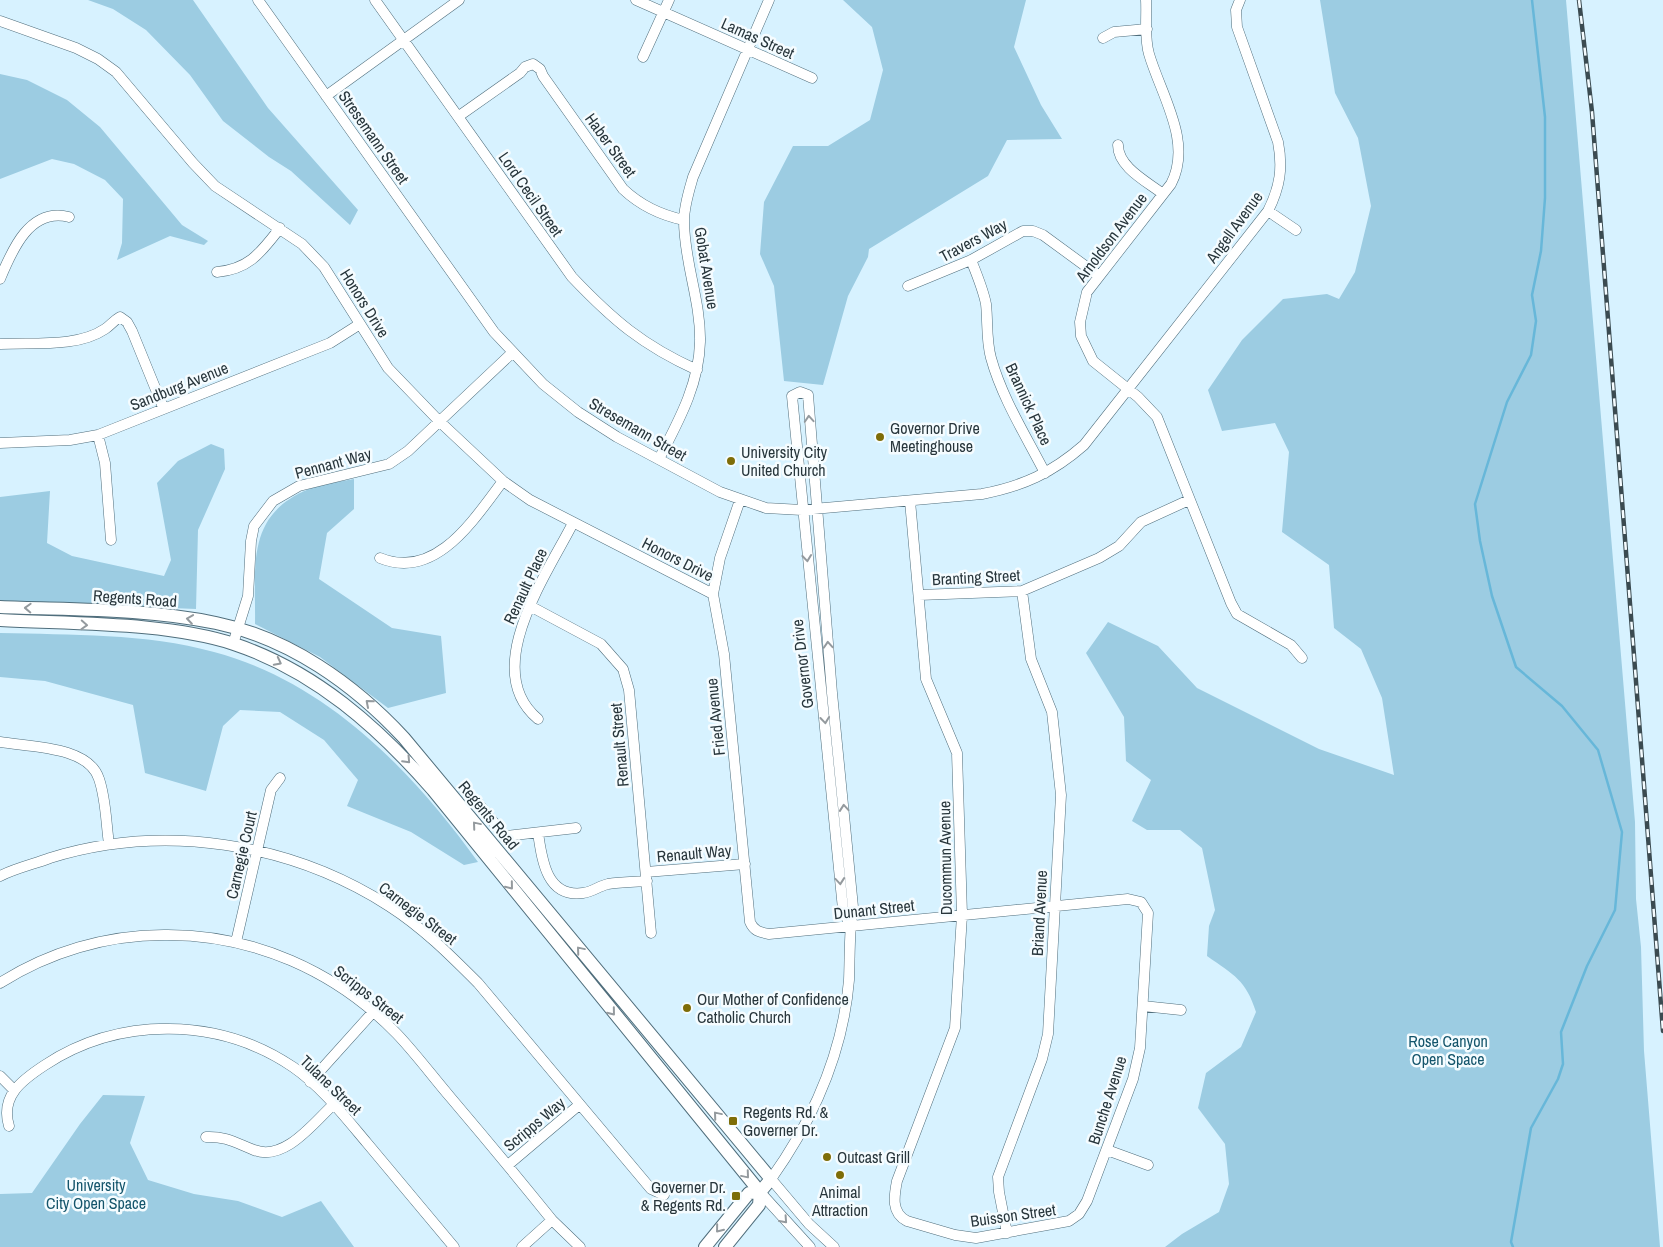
<svg xmlns="http://www.w3.org/2000/svg" width="1663" height="1247" viewBox="0 0 1663 1247" font-family="'Archivo Narrow',sans-serif">
  <rect width="100%" height="100%" fill="#d7f2ff"/>
  <!-- green -->
  <path fill="#9ccce2" d="M88 0H193L268 108 358 210 350 225 291 171 269 157 223 121 190 75 146 30 113 9Z
    M843 0H1026L1014 47 1041 105 1062 139 1007 140 988 176 869 249 868 257 848 296 823 385 784 381 774 286 760 254 764 202 793 146H828L870 120 883 70 872 27Z
    M1320 0H1566L1635 822 1636 899 1641 947 1644 1051 1660 1247H1165L1182 1234 1219 1212 1229 1184 1225 1144 1198 1108 1206 1073 1241 1047 1256 1012C1246 980 1234 975 1207 956L1209 926 1215 910 1202 848 1180 830H1147L1132 821 1151 780 1126 761 1124 717 1086 653 1108 622 1158 646 1197 688 1319 749 1394 775 1382 698 1361 649 1334 628 1329 565 1282 532 1289 452 1275 423 1222 431 1208 390 1242 340 1283 299 1327 294 1339 299 1355 272 1371 206 1358 138 1335 93Z
    M0 74 27 80 67 100 100 127 182 225 208 241 204 245 170 236 117 260 122 243 123 199 105 180 74 164 52 159 0 179Z
    M211 444 224 449 225 469 198 530 196 609 0 601V497L50 491 47 543 72 556 164 576 171 560 157 483 178 461Z
    M354 479V509L327 533 319 579 392 628 441 636 446 693 388 708 320 657 255 624C256 566 245 515 309 489 322 483 339 482 354 479Z
    M0 633C71 635 145 633 214 652 326 682 412 770 478 862L464 865 411 832 347 806 358 780 324 740 280 712 240 710 223 726 206 791 145 773 133 705 45 681 0 677Z
    M103 1095 145 1096 130 1143 148 1180 194 1194 238 1201 282 1217 321 1201 354 1247H0V1194L32 1193 80 1124Z"/>
  <g fill="none" stroke-linecap="round" stroke-linejoin="round">
    <!-- stream -->
    <path stroke="#67b7d9" stroke-width="2.5" d="M1513 1247 1511 1242 1531 1128 1558 1079 1563 1064 1561 1032 1587 966 1615 910 1622 832 1598 750 1562 706 1516 667 1492 596 1480 541 1475 504 1507 402 1531 355 1536 321 1532 295 1541 251 1545 198V117L1532 0"/>
    <defs>
      <path id="minor" d="M258 0 494 332 543 384 578 412 617 437 720 492 766 508 802 510 982 494C1023 486 1052 473 1084 445L1268 211C1280 187 1283 168 1278 142L1237 27 1236 10 1240 0
        M375 0 572 277C613 320 642 345 697 370
        M636 0 812 78
        M1146 0C1147 17 1144 37 1149 54 1161 95 1193 142 1171 184L1087 292 1080 322 1081 336 1093 361 1138 397 1157 417 1231 603 1237 614 1291 645 1302 658
        M0 21 76 48 98 59 116 72 193 163 215 186 302 244 324 267 388 368 439 421 503 481 530 500 713 594
        M1103 38 1114 32 1147 29
        M643 57 669 0
        M326 96 459 0
        M459 116 520 73 525 67 533 64 540 69 543 76 623 189C641 206 660 215 684 220
        M1118 145C1118 167 1146 181 1163 194
        M1268 211 1296 230
        M971 260C977 275 983 289 986 304 988 322 986 340 991 358 1002 398 1026 436 1045 473
        M217 272C250 269 261 252 280 228
        M0 279C12 250 30 207 69 217
        M908 286 971 260 1023 231H1033L1043 235 1099 276
        M0 344C32 342 77 348 105 329 111 325 113 321 120 317L127 322 132 331 163 407
        M98 435 105 463 111 540
        M0 443 70 440 98 435 330 343 360 324
        M659 459C678 422 699 385 700 342 701 301 684 262 684 221 684 206 689 191 693 177L769 0
        M740 500 720 558 713 594 724 654 750 922C754 931 759 932 769 934L1128 899 1141 902 1148 913 1140 1048 1133 1079 1087 1201 1079 1214 1069 1221 976 1238 955 1235 907 1221C891 1213 894 1196 897 1181L955 1028 962 915 957 753 926 679 910 501
        M380 558C436 581 474 519 503 481
        M919 595 1022 591 1099 558 1119 546 1141 522 1189 500
        M530 606 601 644 623 669 629 690 651 933
        M233 644 248 596 251 541 254 526 273 501 299 486 389 464 408 451 512 353
        M538 719C479 670 547 574 573 523
        M0 742C30 747 89 746 99 779 106 799 106 823 109 844
        M477 802 505 836 576 828
        M538 833C542 859 546 898 583 893 592 892 599 886 608 884 621 882 634 882 647 881
        M646 872 745 864
        M0 876C16 868 34 864 50 858 163 823 289 842 389 906 422 927 450 955 478 983L651 1189 664 1195
        M236 942 271 790 280 778
        M0 983C49 952 106 935 164 935 253 934 336 971 397 1034 416 1054 433 1077 451 1098 485 1138 519 1179 552 1220L580 1247
        M1143 1006 1181 1010
        M0 1076 13 1089
        M310 1082 373 1012
        M9 1126C0 1096 22 1080 45 1065 120 1016 219 1017 293 1067 322 1087 345 1117 367 1143 396 1178 425 1212 454 1247
        M206 1137C226 1136 236 1143 254 1150 285 1162 314 1122 334 1104
        M1107 1150 1148 1165
        M508 1165 579 1105
        M760 1192 810 1247
        M1007 1233 999 1192 998 1177 1042 1059 1048 1034 1061 795 1052 712 1031 659 1022 591
        M522 1247 552 1220
        M834 1247 809 1224 771 1179C813 1120 843 1053 849 980 850 955 849 931 853 907L832 693 808 395 800 392 792 396 843 909 850 926"/>
      <path id="major" d="M0 607C71 610 145 608 216 623 289 638 354 684 404 738L771 1179 760 1192 759 1205 725 1247
        M0 620C71 624 167 622 234 644 315 671 378 727 433 790L760 1192
        M705 1247 749 1193 760 1192"/>
    </defs>
    <!-- minor casing -->
    <use href="#minor" stroke="#506e7c" stroke-width="11"/>
    <!-- major casing -->
    <use href="#major" stroke="#506e7c" stroke-width="14"/>
    <!-- minor -->
    <use href="#minor" stroke="#fff" stroke-width="10"/>
    <!-- major -->
    <use href="#major" stroke="#fff" stroke-width="12"/>
    <defs>
      <path id="rail" d="M1579 0 1592 112 1663 1031"/>
    </defs>
    <!-- rail casing -->
    <use href="#rail" stroke="#3b4b51" stroke-width="4.5"/>
    <!-- rail -->
    <use href="#rail" stroke="#f5fcff" stroke-width="2.5" stroke-dasharray="8" stroke-linecap="butt"/>
  </g>
  <!-- one-way arrows -->
  <defs><path id="oneway-chevron" d="M-2-3.5L2.5 0L-2 3.5" fill="none" stroke-width="1.6" stroke-linecap="round" stroke-linejoin="round" transform="scale(1.25)"/></defs>
  <g stroke="#949a9e">
    <use href="#oneway-chevron" transform="translate(809 419) rotate(-94)"/>
    <use href="#oneway-chevron" transform="translate(807 558) rotate(84)"/>
    <use href="#oneway-chevron" transform="translate(28 608) rotate(-178)"/>
    <use href="#oneway-chevron" transform="translate(190 619) rotate(-172)"/>
    <use href="#oneway-chevron" transform="translate(84 625) rotate(3)"/>
    <use href="#oneway-chevron" transform="translate(828 645) rotate(-94)"/>
    <use href="#oneway-chevron" transform="translate(278 662) rotate(27)"/>
    <use href="#oneway-chevron" transform="translate(369 703) rotate(-139)"/>
    <use href="#oneway-chevron" transform="translate(825 720) rotate(84)"/>
    <use href="#oneway-chevron" transform="translate(407 760) rotate(47)"/>
    <use href="#oneway-chevron" transform="translate(844 808) rotate(-95)"/>
    <use href="#oneway-chevron" transform="translate(476 825) rotate(-130)"/>
    <use href="#oneway-chevron" transform="translate(840 881) rotate(85)"/>
    <use href="#oneway-chevron" transform="translate(510 886) rotate(51)"/>
    <use href="#oneway-chevron" transform="translate(580 950) rotate(-130)"/>
    <use href="#oneway-chevron" transform="translate(612 1012) rotate(51)"/>
    <use href="#oneway-chevron" transform="translate(717 1115) rotate(-130)"/>
    <use href="#oneway-chevron" transform="translate(746 1175) rotate(50)"/>
    <use href="#oneway-chevron" transform="translate(784 1220) rotate(48)"/>
    <use href="#oneway-chevron" transform="translate(719 1229) rotate(129)"/>
  </g>
  <!-- markers -->
  <g fill="#7e6d08" stroke="#f5fcff" stroke-width="2">
    <circle cx="880" cy="437" r="5"/>
    <circle cx="731" cy="461" r="5"/>
    <circle cx="687" cy="1008" r="5"/>
    <rect x="728" y="1116" width="10" height="10" rx="2.5"/>
    <circle cx="827" cy="1157" r="5"/>
    <circle cx="840" cy="1175" r="5"/>
    <rect x="731" y="1191" width="10" height="10" rx="2.5"/>
  </g>
  <g text-anchor="middle" dominant-baseline="central" stroke-width="5" stroke-linejoin="round" paint-order="stroke">
    <!-- street labels -->
    <g font-size="16" fill="#28363c" stroke="#f5fcff">
      <text transform="translate(758 38) rotate(24)">Lamas Street</text>
      <text transform="translate(374 137) rotate(55)">Stresemann Street</text>
      <text transform="translate(611 145) rotate(54)">Haber Street</text>
      <text transform="translate(531 194) rotate(55)">Lord Cecil Street</text>
      <text transform="translate(1234 227) rotate(-54)">Angell Avenue</text>
      <text transform="translate(1111 237) rotate(-53)">Arnoldson Avenue</text>
      <text transform="translate(973 240) rotate(-28)">Travers Way</text>
      <text transform="translate(707 268) rotate(81)">Gobat Avenue</text>
      <text transform="translate(365 303) rotate(58)">Honors Drive</text>
      <text transform="translate(179 386) rotate(-22)">Sandburg Avenue</text>
      <text transform="translate(1029 404) rotate(65)">Brannick Place</text>
      <text transform="translate(638 429) rotate(30)">Stresemann Street</text>
      <text transform="translate(333 463) rotate(-15)">Pennant Way</text>
      <text transform="translate(678 559) rotate(27)">Honors Drive</text>
      <text transform="translate(976 577) rotate(-3)">Branting Street</text>
      <text transform="translate(525 586) rotate(-65)">Renault Place</text>
      <text transform="translate(135 598) rotate(4)">Regents Road</text>
      <text transform="translate(802 664) rotate(-97)">Governor Drive</text>
      <text transform="translate(715 717) rotate(-96)">Fried Avenue</text>
      <text transform="translate(619 745) rotate(-95)">Renault Street</text>
      <text transform="translate(489 815) rotate(50)">Regents Road</text>
      <text transform="translate(694 853) rotate(-5)">Renault Way</text>
      <text transform="translate(241 855) rotate(-77)">Carnegie Court</text>
      <text transform="translate(945 858) rotate(-91)">Ducommun Avenue</text>
      <text transform="translate(874 909) rotate(-6)">Dunant Street</text>
      <text transform="translate(418 913) rotate(37)">Carnegie Street</text>
      <text transform="translate(1039 913) rotate(-87)">Briand Avenue</text>
      <text transform="translate(369 994) rotate(38)">Scripps Street</text>
      <text transform="translate(331 1085) rotate(44)">Tulane Street</text>
      <text transform="translate(1107 1100) rotate(-72)">Bunche Avenue</text>
      <text transform="translate(534 1124) rotate(-40)">Scripps Way</text>
      <text transform="translate(1013 1215) rotate(-8)">Buisson Street</text>
    </g>
    <!-- poi labels -->
    <g font-size="16" fill="#28363c" stroke="#f5fcff" text-anchor="start">
      <text x="890" y="428">Governor Drive<tspan x="890" dy="18">Meetinghouse</tspan></text>
      <text x="741" y="452">University City<tspan x="741" dy="18">United Church</tspan></text>
      <text x="697" y="999">Our Mother of Confidence<tspan x="697" dy="18">Catholic Church</tspan></text>
      <text x="743" y="1112">Regents Rd. &amp;<tspan x="743" dy="18">Governer Dr.</tspan></text>
      <text x="837" y="1157">Outcast Grill</text>
      <text x="726" y="1187" text-anchor="end">Governer Dr.<tspan x="726" dy="18">&amp; Regents Rd.</tspan></text>
      <text x="840" y="1192" text-anchor="middle">Animal<tspan x="840" dy="18">Attraction</tspan></text>
    </g>
    <!-- park labels -->
    <g font-size="16" fill="#14556c" stroke="#f5fcff">
      <text x="1448" y="1041">Rose Canyon<tspan x="1448" dy="18">Open Space</tspan></text>
      <text x="96" y="1185">University<tspan x="96" dy="18">City Open Space</tspan></text>
    </g>
  </g>
</svg>
